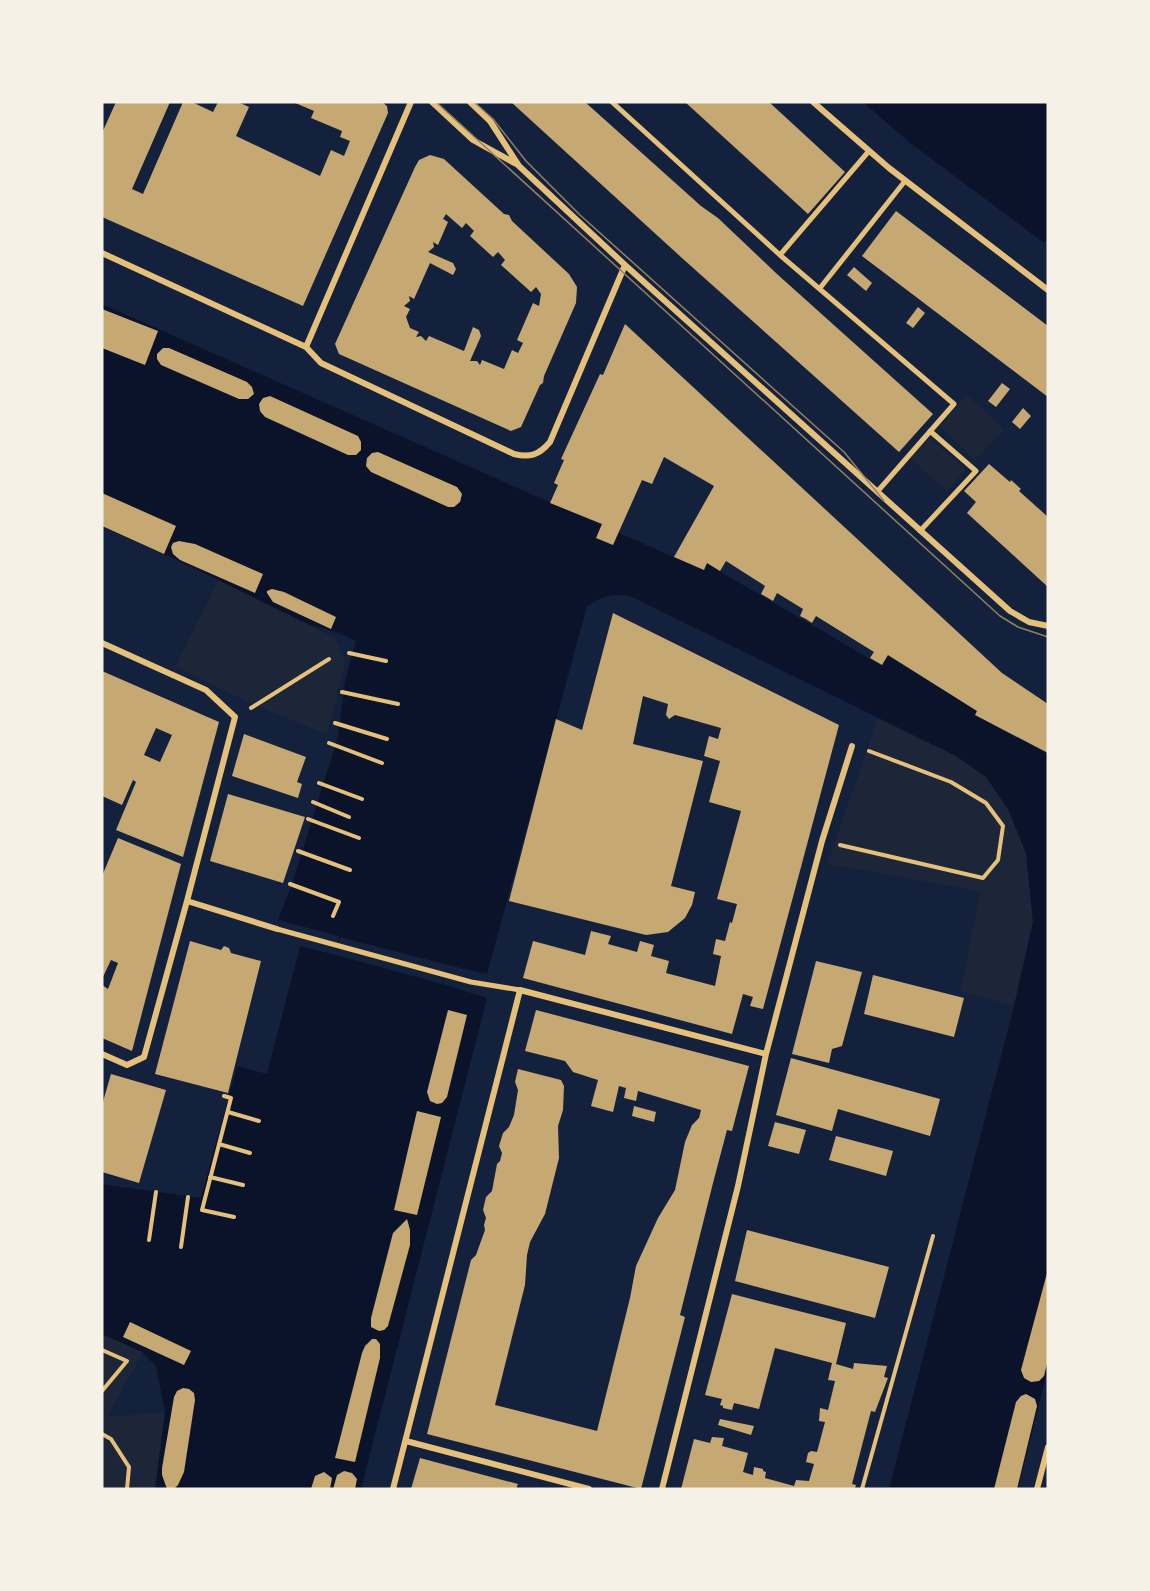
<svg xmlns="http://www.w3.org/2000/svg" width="1150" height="1591" viewBox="0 0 1150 1591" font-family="Commissioner,sans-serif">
  <rect width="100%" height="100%" fill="#14213d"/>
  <!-- green -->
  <path fill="#1d2539" d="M967 395 1004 429 975 460 939 426Z
    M928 437 966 470 947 491 910 458Z
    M219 580 335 638 345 662 327 734 254 705 175 667Z
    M878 719 956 756 986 777 1008 809 1026 853 1033 922 1014 1006 961 991 980 891 827 864Z
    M102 1334 143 1352 107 1417 165 1412 155 1489H102Z"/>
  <!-- water -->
  <path fill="#0b132b" d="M863 102H1048V238L1044 243 909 142Z
    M102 304 703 570 707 564 881 665 888 656 977 711 975 715 1048 754V1368L1018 1489H889L1014 1006 1033 922 1026 853 1008 809 986 777 956 756 630 596C611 593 603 596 587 606L487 974 448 965 443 984 487 998 361 1489H155L165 1412 156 1366 142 1352 102 1334V1184L201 1198 237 1066 267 1074 300 946 336 955 339 936 278 920 293 881 338 737 345 681 356 641 336 632 310 625 177 560 102 527Z"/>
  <!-- pier -->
  <path fill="#14213d" d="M340 937 448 965 442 984 336 955Z"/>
  <!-- building -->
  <path fill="#c6a872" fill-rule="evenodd" d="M116 102H170L132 189 143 194 183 102H192L213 112 218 102H238L249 107 236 136 320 176 331 150 344 156 350 141 340 137 342 131 311 118 314 111 293 102H382L387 106 388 113 303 306 102 217V133Z
    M511 102H585L701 206 718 218 777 274 933 414 899 452 682 258Z
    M685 102H769L845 172 808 214Z
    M430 155 444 159 504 214 509 215 512 221 569 274 577 287 576 303 544 376 543 383 540 385 521 427 511 431 339 354 335 344 415 167 419 160ZM446 214 462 228 466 223 474 231 470 236 493 257 498 252 505 260 501 265 531 292 536 287 541 294 539 306 533 303 517 340 523 343 518 353 512 350 504 369 482 360 480 365 477 361H470L481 336 479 330 473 327 464 351 429 336 426 341 421 336 416 337 419 332 410 328 406 317 410 309 404 306 410 301 409 296 414 299 430 263 453 275 456 269 453 263 428 252 434 247 433 242 438 245 448 222 443 219Z
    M896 211 1048 326V397L862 256Z
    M854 267 872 283 866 291 847 275Z
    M918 307 925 313 913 328 906 323Z
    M102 309 158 331 145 365 102 348Z
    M625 324 1002 673 1048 704V753L975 715 977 711 888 655 882 665 870 658 874 652 816 616 812 623 806 619 800 616 803 609 777 593 773 601 761 594 765 586 726 561 720 571 707 563 704 570 674 557 714 486 664 457 652 484 642 480 613 545 596 538 602 524 550 503 558 485 554 483 564 460 561 459 600 374 603 375Z
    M163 348H169L247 382 252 387 254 394 248 399H239L161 365 157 359V354Z
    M1002 383 1010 389 996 407 988 401Z
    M270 396 358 436 361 442V450L356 455H348L265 417 260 411 259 404 263 398Z
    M1023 408 1031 416 1020 429 1012 422Z
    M378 452 457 487 462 494 460 502 454 507H448L371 472 366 466 367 458 372 453Z
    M989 464 1010 482 1011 480 1021 489 1019 491 1048 517V587L967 513 976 502 964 491Z
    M102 493 176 526 164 554 102 526Z
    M179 541 195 544 263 574 255 593 180 560 173 554 171 547 173 543Z
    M272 589 284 592 336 617 331 629 273 602 267 593V591Z
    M613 613 839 725 763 1009 750 1006 753 997 743 994 732 1034 523 978 533 941 585 955 591 931 611 936 608 944 637 952 640 941 654 945 651 956 669 961 666 973 715 986 721 956 713 954 716 939 725 941 730 922 732 923 737 904 717 899 741 811 709 802 720 761 704 756 709 736 718 739 721 728 675 715 669 719 666 715 668 704 643 696 633 744 703 761 671 886 695 892 692 905 685 918 668 932 646 935 509 901 556 719 582 730Z
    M102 671 219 722 183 857 116 830 136 782 133 780 122 805 102 796ZM156 728 172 735 160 762 144 755Z
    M244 734 306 757 297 782 302 784 298 798 232 776Z
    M228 794 305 817 283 883 210 861Z
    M118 838 181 864 132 1051 102 1038V985L108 989 118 963 111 960 102 979V876Z
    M190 941 221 950 224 946 229 948 231 953 261 961 228 1093 155 1074Z
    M816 961 862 972 842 1046 832 1049 829 1063 792 1054Z
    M873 975 964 998 954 1037 864 1014Z
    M448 1010 467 1015 447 1097 442 1103 437 1104 430 1101 427 1092Z
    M536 1010 749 1066 732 1131 727 1130 713 1183 680 1315 685 1317 641 1489 427 1434 471 1260 476 1255 485 1230 484 1225 486 1218 483 1210 486 1197 492 1191 497 1164 500 1161 502 1153 499 1146 503 1133 509 1127 514 1115 518 1090 515 1082 518 1069 561 1080 564 1086 563 1110 558 1126 559 1158 545 1214 530 1242 527 1255 525 1285 495 1405 597 1431 630 1298 636 1266 658 1218 675 1190 685 1142 692 1125 699 1118 701 1110 638 1091 636 1101 624 1098 626 1088 619 1086 613 1112 591 1106 598 1080 573 1072 565 1061 525 1051Z
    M791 1058 940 1099 930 1136 838 1109 832 1131 776 1115Z
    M111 1074 166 1090 139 1183 102 1172V1105Z
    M634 1106 656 1112 654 1122 632 1116Z
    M417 1111 441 1117 417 1215 394 1210Z
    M775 1122 806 1130 799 1154 768 1146Z
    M836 1136 893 1151 886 1176 829 1160Z
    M407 1219 410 1230V1245L388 1326 384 1330 379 1331 371 1327V1318L393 1233Z
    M747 1230 889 1267 875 1318 735 1281Z
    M1047 1273 1048 1360 1044 1376 1039 1381 1031 1382 1024 1378 1021 1370Z
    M732 1294 846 1323 836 1364 853 1369 854 1363 887 1366 884 1377 888 1378 875 1412 871 1411 852 1484 856 1485 855 1489H681L694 1439 710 1443 712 1437 724 1438 722 1446 748 1453 743 1472 753 1475 754 1467 763 1469V1471L766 1472 765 1478 794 1486 796 1480 809 1481 814 1464 806 1462 808 1453 811 1451 817 1452 825 1422 819 1421 820 1408 828 1410 835 1381 828 1380 832 1363 775 1348 759 1409 734 1403 732 1410 723 1408V1406L720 1405 722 1399 705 1395Z
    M130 1322 191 1351 184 1365 123 1337Z
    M372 1339H376L380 1344V1358L355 1462 335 1458 362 1353 365 1346Z
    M183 1388 189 1389 194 1393 195 1400 184 1472 178 1485 174 1489H167L162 1475V1468L174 1397 177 1391Z
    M1026 1394 1035 1399 1037 1406 1017 1489H994L1016 1402 1021 1396Z
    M720 1419 754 1426 751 1435 718 1425Z
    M420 1458 518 1484 516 1489H411Z
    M344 1471 352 1473 357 1479 355 1489H333L337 1475Z
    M324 1472 332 1478 330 1489H311L315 1476Z"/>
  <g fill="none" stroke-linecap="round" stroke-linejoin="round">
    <!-- path -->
    <path stroke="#e5c07b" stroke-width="4" d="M349 653 386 661
      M342 692 398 704
      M251 708 329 659
      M335 723 387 739
      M329 743 382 763
      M319 783 362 799
      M313 802 349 817
      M308 819 359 838
      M840 845 983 878 998 860 1003 826 986 803 951 782 869 751
      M298 851 350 870
      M290 884 339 902 333 916
      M224 1096 231 1098 202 1210 234 1217
      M228 1112 259 1121
      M219 1144 250 1153
      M210 1177 243 1185
      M149 1240 156 1192
      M181 1247 188 1197
      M102 1350 127 1361 102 1391
      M102 1434 111 1439 129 1467 127 1489
      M862 1489 933 1236"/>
    <!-- pedestrian -->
    <path stroke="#e5c07b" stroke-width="5" d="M612 102 780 255 954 404 877 492
      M780 255 869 151
      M820 288 905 181
      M920 531 976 471 930 431
      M277 929 471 982 520 990"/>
    <!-- minor -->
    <path stroke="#e5c07b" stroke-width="6" d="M432 102 473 140 518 165
      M470 102 490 121 519 166 535 181 625 265 1010 611 1029 622 1048 626
      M813 102 889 168 1048 290
      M102 253 306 347 321 363 514 454C530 458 539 455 550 442L625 265
      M306 347 411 102
      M102 643 206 690 235 717 187 901 144 1057 127 1065 102 1054
      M187 901 277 929
      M406 1441 589 1489
      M393 1489 520 990 766 1054
      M662 1489 738 1186 766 1054 822 841 852 746
      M1037 1489 1048 1447"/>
    <!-- tram -->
    <path stroke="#918062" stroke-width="1.5" d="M436 102 1000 616 1018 627 1048 637
      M474 102 493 119 526 161 580 215 844 452 884 501"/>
  </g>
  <!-- border -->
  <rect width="1150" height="1591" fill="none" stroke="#f6f1e7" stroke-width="207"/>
</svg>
